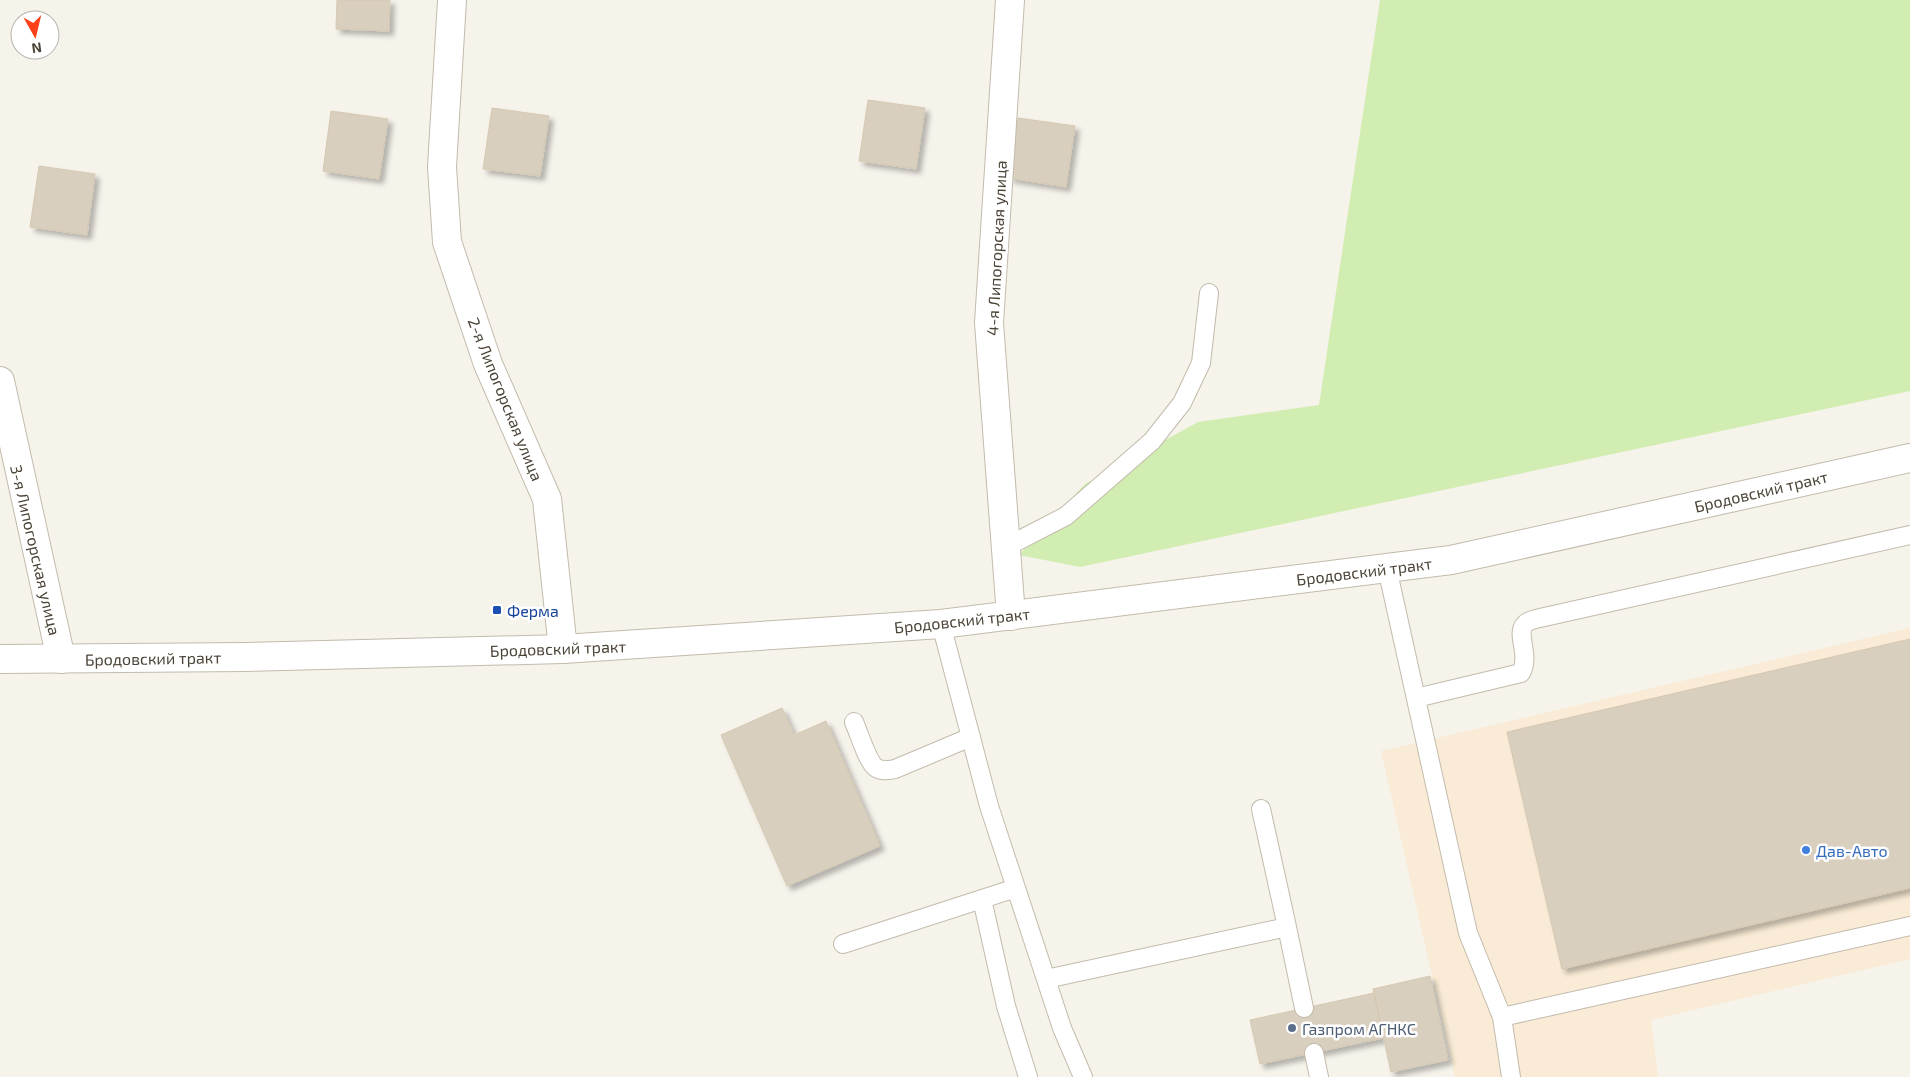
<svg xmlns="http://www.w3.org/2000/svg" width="1910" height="1077" viewBox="0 0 1910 1077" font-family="'Exo 2',sans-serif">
  <defs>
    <filter id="shadow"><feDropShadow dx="4.5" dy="4.5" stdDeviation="2.5" flood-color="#0004"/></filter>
  </defs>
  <rect width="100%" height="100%" fill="#f6f3eb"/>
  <!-- commercial -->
  <path fill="#f9ebd5" d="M1910 628V959L1651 1020 1658 1077H1455L1381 751Z"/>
  <!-- green -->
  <path fill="#d1edb1" d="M1380 0H1910V391L1080 567 1019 555 1085 484 1198 422 1319 405Z"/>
  <!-- building -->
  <path fill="#d9cfbf" stroke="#d5c8b1" filter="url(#shadow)" d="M337 0H390L389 31 336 29Z
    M868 100 925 108 916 169 859 161Z
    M492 108 549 116 540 176 483 169Z
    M331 111 388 119 379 179 323 171Z
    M1018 118 1075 126 1066 187 1009 178Z
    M39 166 95 174 87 235 30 227Z
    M1910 639V888L1562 969 1507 732Z
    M782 708 794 735 826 721 880 846 787 886 721 735Z
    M1430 976 1448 1060 1391 1072 1373 989Z
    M1374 993 1383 1038 1260 1064 1250 1020Z"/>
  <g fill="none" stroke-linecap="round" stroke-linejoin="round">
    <defs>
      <path id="service" d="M1006 547 1066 516 1152 441 1182 403 1201 363 1209 293
        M1387 568 1468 933 1502 1017 1910 926
        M941 624 989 806 1062 1028 1083 1077
        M1416 698 1521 673C1531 655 1515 634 1525 624 1528 621 1535 619 1540 618L1910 535
        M854 722C859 733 867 760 875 767 881 772 889 770 895 769L971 737
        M1261 809 1287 927
        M982 899 1006 1006 1028 1077
        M843 944 1016 888
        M1046 979 1287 927 1304 1008
        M1502 1017 1511 1077
        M1314 1053 1319 1077"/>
      <path id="minor" d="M452 0 442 167 447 242 488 364 547 499 563 649
        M1010 0 989 323 1011 616
        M0 381 61 659"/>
      <path id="tertiary" d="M0 659 246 657 563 649 941 624 1451 560 1910 458"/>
    </defs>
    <!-- service casing -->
    <use href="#service" stroke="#c3bbac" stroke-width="20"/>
    <!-- minor casing -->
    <use href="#minor" stroke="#c3bbac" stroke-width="30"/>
    <!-- tertiary casing -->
    <use href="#tertiary" stroke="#c3bbac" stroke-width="30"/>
    <!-- service -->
    <use href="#service" stroke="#fff" stroke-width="18"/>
    <!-- minor -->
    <use href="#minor" stroke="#fff" stroke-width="28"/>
    <!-- tertiary -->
    <use href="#tertiary" stroke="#fff" stroke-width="28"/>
  </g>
  <!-- markers -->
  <rect fill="#1a4fb4" stroke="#fff" stroke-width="2" x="492" y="605" width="10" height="10" rx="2.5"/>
  <circle fill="#3f7fe0" stroke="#fff" stroke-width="2" cx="1806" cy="850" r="5"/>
  <circle fill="#5c6f8a" stroke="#fff" stroke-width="2" cx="1292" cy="1028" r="5"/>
  <g text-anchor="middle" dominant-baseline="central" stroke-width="5" stroke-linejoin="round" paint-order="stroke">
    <!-- street labels -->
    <g font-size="16" fill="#4c4437" stroke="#fff">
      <text transform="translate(996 248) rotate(-87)">4-я Липогорская улица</text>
      <text transform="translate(506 399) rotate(68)">2-я Липогорская улица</text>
      <text transform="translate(1761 491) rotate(-13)">Бродовский тракт</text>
      <text transform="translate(36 550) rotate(77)">3-я Липогорская улица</text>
      <text transform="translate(1364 571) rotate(-7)">Бродовский тракт</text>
      <text transform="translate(962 620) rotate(-6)">Бродовский тракт</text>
      <text transform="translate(558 648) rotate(-2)">Бродовский тракт</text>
      <text transform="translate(153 658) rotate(-1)">Бродовский тракт</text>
    </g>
    <!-- transit labels -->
    <g font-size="16" fill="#164399" stroke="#fff" text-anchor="start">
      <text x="507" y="610">Ферма</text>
    </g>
    <!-- shop labels -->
    <g font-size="16" fill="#366cbe" stroke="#fff" text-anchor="start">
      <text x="1816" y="850">Дав-Авто</text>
    </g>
    <!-- service labels -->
    <g font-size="16" fill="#4e5e75" stroke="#fff" text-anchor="start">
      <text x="1302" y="1028">Газпром АГНКС</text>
    </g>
  </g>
  <!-- north arrow -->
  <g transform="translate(35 35) rotate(172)"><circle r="24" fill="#ffffff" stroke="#b7b4af"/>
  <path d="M0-4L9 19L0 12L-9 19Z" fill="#ff4019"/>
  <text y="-8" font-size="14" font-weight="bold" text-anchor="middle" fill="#4c4437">N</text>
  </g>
</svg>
